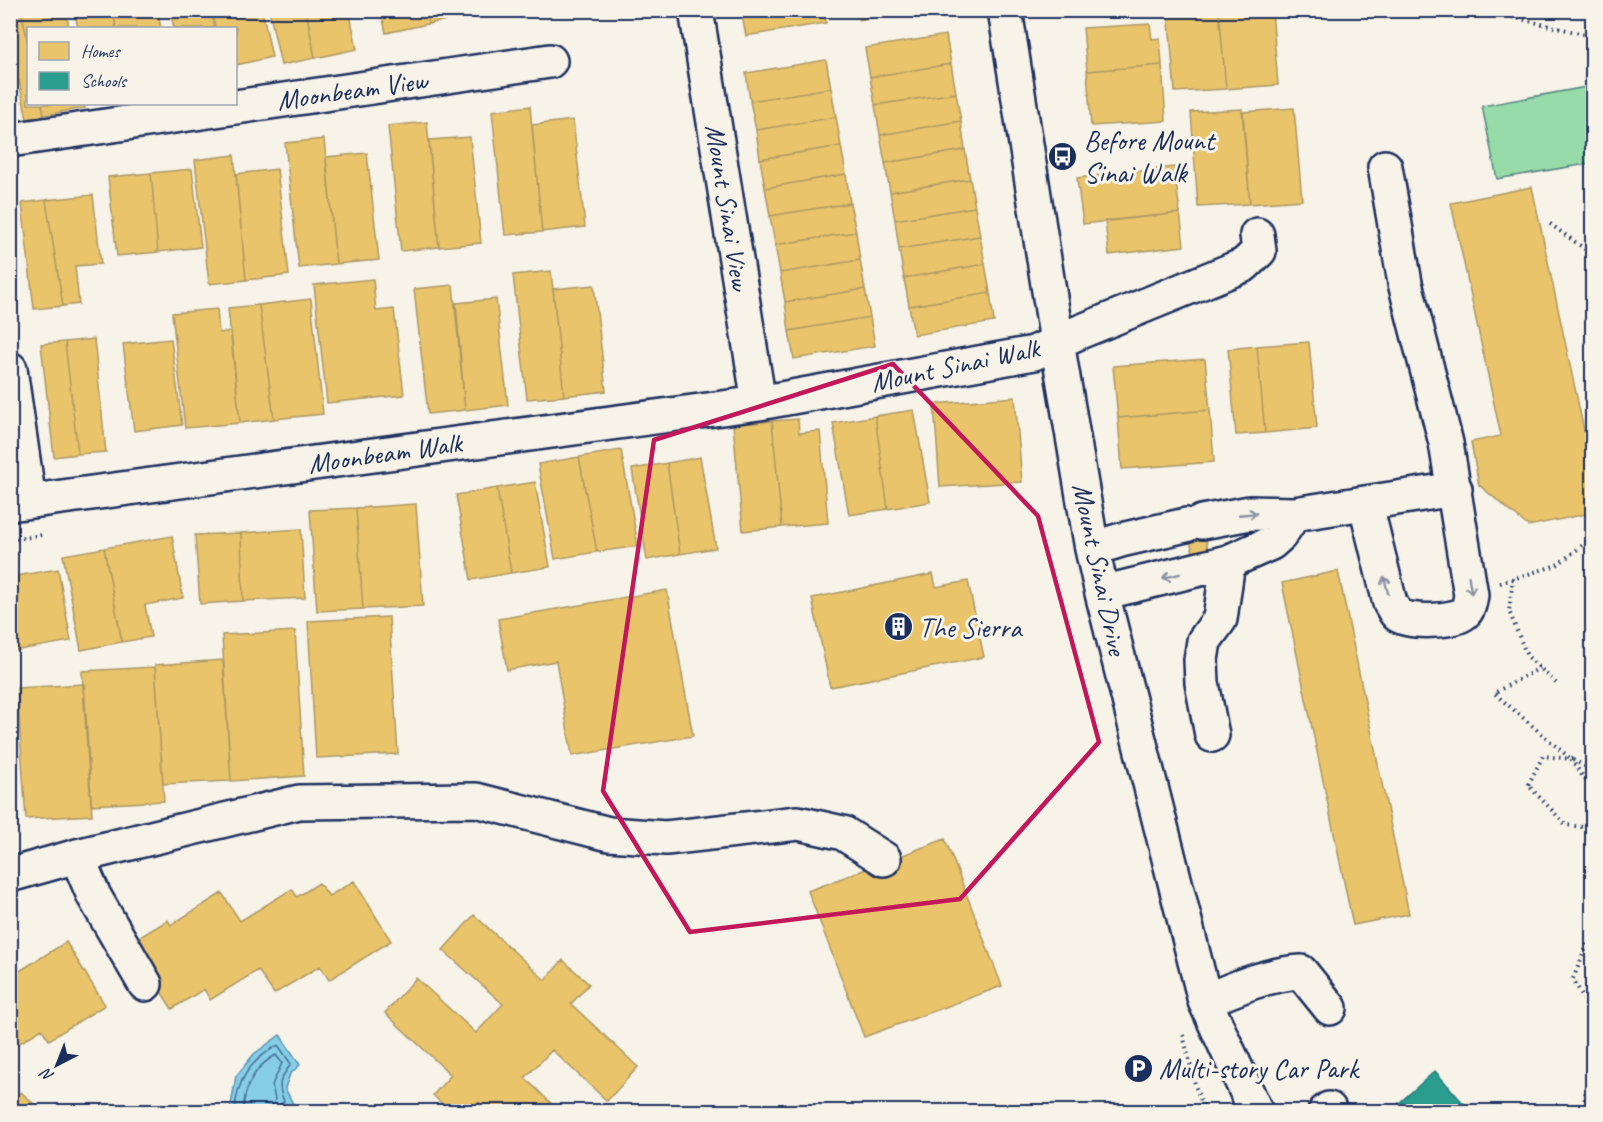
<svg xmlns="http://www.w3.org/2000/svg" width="1603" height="1122" viewBox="0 0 1603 1122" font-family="Caveat,sans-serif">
  <rect width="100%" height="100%" fill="#f7f3e8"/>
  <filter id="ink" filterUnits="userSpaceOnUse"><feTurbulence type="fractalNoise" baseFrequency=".0167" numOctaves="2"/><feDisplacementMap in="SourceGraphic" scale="12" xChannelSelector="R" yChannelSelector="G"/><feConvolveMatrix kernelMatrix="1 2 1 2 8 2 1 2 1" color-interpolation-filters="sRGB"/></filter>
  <g filter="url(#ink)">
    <!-- green -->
    <path fill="#96dba8" stroke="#588583" stroke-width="1.5" d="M1592 86V163L1497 179 1482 106Z"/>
    <!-- water -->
    <path fill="#86cee8" stroke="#5b8eb1" stroke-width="1.5" d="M280 1035 300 1065 290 1074 285 1088 293 1104 281 1111H230L236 1076 254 1054Z"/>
    <!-- homes -->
    <path fill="#e9c46a" stroke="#ab9766" stroke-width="1.5" d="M10 10H21L28 43V104H42L44 115 27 119 19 81 10 83Z
      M21 10H66L69 28H28V43Z
      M74 10H113L116 28H78Z
      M113 10H157L161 28H116Z
      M170 10H211L215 28H174Z
      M211 10H262L272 57 236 65V28H215Z
      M269 10H306L315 58 281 65Z
      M306 10H349L357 49 315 58Z
      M381 10H426L428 24 386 33Z
      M426 10H465L466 16 428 24Z
      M473 10H496L474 16Z
      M741 10H824L826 23 746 36Z
      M857 10H917L859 20Z
      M1168 10H1219L1226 89 1175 92Z
      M1219 10H1272L1278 85 1226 89Z
      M1150 24 1152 39 1160 38 1162 65 1087 71 1083 28Z
      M946 35 951 64 870 77 865 48Z
      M826 60 831 88 750 101 746 73Z
      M951 64 956 93 875 105 870 77Z
      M1162 65 1166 121 1091 126 1087 71Z
      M831 88 836 117 756 130 750 101Z
      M956 93 961 121 880 135 875 105Z
      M42 104H84L85 108 44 115Z
      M530 106 542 232 505 235 492 111Z
      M1294 108 1302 200 1250 204 1243 112Z
      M1242 109 1250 204 1198 207 1191 112Z
      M836 117 841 146 760 159 756 130Z
      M573 120 585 227 542 232 532 125Z
      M961 121 965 150 885 163 880 135Z
      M427 122 439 247 401 251 388 126Z
      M470 137 481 243 439 247 429 140Z
      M324 139 336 264 299 268 285 143Z
      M841 146 846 174 765 188 760 159Z
      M965 150 970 179 890 192 885 163Z
      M367 153 379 260 336 264 326 157Z
      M234 155 246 280 209 284 195 160Z
      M1174 167 1180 213 1083 224 1077 178Z
      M192 169 201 247 158 252 151 173Z
      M277 169 289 275 246 280 236 174Z
      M151 173 158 252 117 256 108 177Z
      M846 174 850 203 770 216 765 188Z
      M970 179 975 207 895 220 890 192Z
      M1532 187 1592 468V513L1528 526 1479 485 1471 442 1501 436 1451 203Z
      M93 195 101 264 75 266 79 304 63 306 46 200Z
      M46 200 63 306 34 309 22 203Z
      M850 203 856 232 775 245 770 216Z
      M975 207 980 236 899 249 895 220Z
      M1180 213 1184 246 1109 255 1105 221Z
      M856 232 860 260 780 273 775 245Z
      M980 236 985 264 904 278 899 249Z
      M860 260 865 289 785 302 780 273Z
      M985 264 990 293 909 306 904 278Z
      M551 271 564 396 527 399 513 275Z
      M373 279 376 311 394 309 404 395 327 403 314 285Z
      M453 285 465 410 428 414 414 289Z
      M594 285 606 391 564 396 553 289Z
      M865 289 870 317 789 331 785 302Z
      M990 293 994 322 914 335 909 306Z
      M311 299 323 414 274 419 259 305Z
      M496 299 508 405 465 410 456 303Z
      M259 305 274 419 240 423 228 308Z
      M217 309 219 333 231 331 240 423 185 428 172 313Z
      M870 317 875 346 794 359 789 331Z
      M94 339 106 452 78 454 65 342Z
      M171 339 182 425 134 431 123 344Z
      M65 342 78 454 54 457 41 344Z
      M1309 342 1317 428 1265 433 1257 346Z
      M1257 346 1265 433 1236 435 1228 349Z
      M1205 359 1210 410 1118 418 1113 366Z
      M1015 397 1022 482 940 487 934 404Z
      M914 410 930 502 888 509 875 416Z
      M1210 410 1214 462 1122 469 1118 418Z
      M875 416 888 509 849 515 833 423Z
      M798 419 799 433 820 431 828 523 782 527 772 421Z
      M772 421 782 527 743 531 733 425Z
      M621 450 638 546 597 552 579 457Z
      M579 457 597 552 555 559 538 464Z
      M700 457 716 548 680 554 667 463Z
      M667 463 680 554 647 560 632 469Z
      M535 482 550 567 511 573 497 488Z
      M497 488 511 573 471 580 456 495Z
      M416 504 423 606 363 609 356 508Z
      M356 508 363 609 317 611 310 510Z
      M1200 514 1208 549 1193 552 1184 518Z
      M301 529 305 598 243 601 241 533Z
      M241 533 243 601 200 604 195 535Z
      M172 536 183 598 145 605 151 637 122 642 104 548Z
      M104 548 122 642 81 650 63 555Z
      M58 569 71 641 13 651 10 637V577Z
      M1338 571 1409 914 1353 925 1282 583Z
      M933 574 936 587 968 581 984 657 830 687 812 598Z
      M667 590 693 736 572 756 556 661 507 670 498 619Z
      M389 617 398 754 316 758 308 621Z
      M295 631 304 776 231 781 222 635Z
      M223 660 231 781 163 784 155 665Z
      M155 667 164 801 91 805 82 671Z
      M84 684 92 815 26 819 17 688Z
      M10 726 12 786H10Z
      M945 839 1002 986 864 1037 808 891Z
      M354 881 391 941 329 980 320 966 274 994 258 970 210 1000 204 989 172 1009 130 943 168 920 171 925 222 893 240 921 292 889 297 897 319 883 329 896Z
      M474 915 545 980 563 960 589 984 571 1004 638 1067 607 1101 552 1050 525 1078 560 1112H489L479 1102 469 1112H450L433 1095 451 1075 385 1013 416 978 476 1033 503 1004 443 950Z
      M66 942 105 1005 49 1040 42 1029 10 1049V977Z
      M21 1092 42 1112H10V1103Z"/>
    <!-- schools -->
    <path fill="#2a9d8f" stroke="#267c80" stroke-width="1.5" d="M1435 1071 1471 1112H1389Z"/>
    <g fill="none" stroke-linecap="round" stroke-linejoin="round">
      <!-- shore -->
      <path stroke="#466f95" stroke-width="1.5" d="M235 1112C236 1080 251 1060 278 1045L291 1064C281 1078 276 1083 284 1101L279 1107V1112
        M243 1112C244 1087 254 1067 276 1055L282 1063 272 1085 275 1099 271 1112"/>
      <defs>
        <path id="minor" d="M696 10 759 403
          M1005 10 1057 342 1092 549 1102 593 1205 1001 1256 1112
          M10 140 550 61
          M10 369 29 501
          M10 504 759 403 1034 353 1077 333 1244 265 1259 251 1257 235
          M1366 505 1390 603C1393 607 1394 612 1398 615 1409 623 1454 622 1464 613 1469 609 1470 601 1471 595L1446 443 1405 283 1385 167
          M1202 522 1250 513 1294 514 1455 489
          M1092 549 1121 540 1186 525
          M1102 593 1228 562 1271 543 1280 535 1294 514
          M1212 735 1202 683 1201 660 1204 641 1220 619 1228 562
          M77 856 94 896 145 984
          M10 875 77 856 299 802 476 800 609 834 666 838 798 823 843 833 884 859
          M1205 1001C1236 988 1267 974 1301 972L1330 1008
          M1325 1112 1329 1109 1330 1112"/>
      </defs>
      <!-- minor casing -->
      <use href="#minor" stroke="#1b2f5e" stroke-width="38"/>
      <!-- path -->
      <path stroke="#1b2f5e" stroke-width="4" stroke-dasharray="1.5 4.5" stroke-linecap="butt" d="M1483 10 1592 36
        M1037 13 1054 10
        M1550 224 1592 254
        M10 540 42 535
        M1513 578 1509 611 1527 656 1556 683
        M1500 583 1557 565 1592 538
        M1540 668 1494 693 1571 759 1592 770
        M1592 790 1571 759 1543 756 1528 785 1566 825 1592 828
        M1592 933 1573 979 1592 1014
        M1183 1035 1196 1088 1205 1112
        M1583 1112 1592 1041"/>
      <!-- minor -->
      <use href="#minor" stroke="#f7f3e8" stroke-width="33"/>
    </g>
    <!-- one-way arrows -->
    <defs><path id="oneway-shaft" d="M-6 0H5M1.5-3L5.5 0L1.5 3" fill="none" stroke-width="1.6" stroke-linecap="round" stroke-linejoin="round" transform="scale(1.5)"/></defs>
    <g stroke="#8991a3">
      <use href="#oneway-shaft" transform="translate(1248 514) rotate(-5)"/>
      <use href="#oneway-shaft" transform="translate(1171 576) rotate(166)"/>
      <use href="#oneway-shaft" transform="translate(1386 585) rotate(-104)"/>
      <use href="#oneway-shaft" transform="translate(1470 585) rotate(81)"/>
    </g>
  </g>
  <!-- marked area -->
  <path fill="none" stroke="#c2185b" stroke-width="4.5" stroke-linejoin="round" d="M893 364 1038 516 1099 742 960 899 690 932 603 791 654 440Z"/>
  <!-- icons -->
  <defs>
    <symbol id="bus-disc" viewBox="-11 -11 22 22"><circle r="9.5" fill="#1b2f5e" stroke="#f7f3e8"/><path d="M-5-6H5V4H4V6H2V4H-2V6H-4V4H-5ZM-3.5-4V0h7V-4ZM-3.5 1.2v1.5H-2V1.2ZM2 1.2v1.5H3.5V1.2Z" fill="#fff"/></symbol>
    <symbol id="building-disc" viewBox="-11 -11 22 22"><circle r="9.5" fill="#1b2f5e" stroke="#f7f3e8"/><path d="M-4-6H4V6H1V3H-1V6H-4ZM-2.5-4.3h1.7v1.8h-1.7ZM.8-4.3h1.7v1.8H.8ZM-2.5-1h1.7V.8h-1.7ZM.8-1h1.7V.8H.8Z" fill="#fff"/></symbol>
    <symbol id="parking-disc" viewBox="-11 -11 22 22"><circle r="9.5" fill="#1b2f5e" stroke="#f7f3e8"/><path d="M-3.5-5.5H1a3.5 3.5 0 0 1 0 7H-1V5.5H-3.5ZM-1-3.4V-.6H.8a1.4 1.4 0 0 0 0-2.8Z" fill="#fff"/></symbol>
  </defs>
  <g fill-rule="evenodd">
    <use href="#bus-disc" x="1046" y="140" width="33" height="33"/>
    <use href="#building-disc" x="882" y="610" width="33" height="33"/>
    <use href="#parking-disc" x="1122" y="1052" width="33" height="33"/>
  </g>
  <g text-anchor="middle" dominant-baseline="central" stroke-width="6" stroke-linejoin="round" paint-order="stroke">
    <!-- street labels -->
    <g font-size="28" fill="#1b2f5e" stroke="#f7f3e8">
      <text transform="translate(352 90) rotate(-8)">Moonbeam View</text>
      <text transform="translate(728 207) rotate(81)">Mount Sinai View</text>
      <text transform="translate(955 365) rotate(-12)">Mount Sinai Walk</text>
      <text transform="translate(385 453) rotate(-8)">Moonbeam Walk</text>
      <text transform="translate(1100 569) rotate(78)">Mount Sinai Drive</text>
    </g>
    <!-- poi labels -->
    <g font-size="28" fill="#1b2f5e" stroke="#f7f3e8" text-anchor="start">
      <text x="1084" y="140">Before Mount<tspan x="1084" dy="32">Sinai Walk</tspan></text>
      <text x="919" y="627">The Sierra</text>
      <text x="1159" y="1068">Multi-story Car Park</text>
    </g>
  </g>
  <!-- margin -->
  <rect width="1603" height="1122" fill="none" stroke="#f7f3e8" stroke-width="36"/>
  <rect x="18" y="18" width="1567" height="1086" fill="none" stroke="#1b2f5e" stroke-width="2" filter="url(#ink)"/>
  <!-- legend -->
  <rect x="27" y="27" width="210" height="78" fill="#f7f3e8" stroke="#9fa5b1" stroke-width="1.5"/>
  <rect x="39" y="42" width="30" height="18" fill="#e9c46a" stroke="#9fa5b1" stroke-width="1.5"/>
  <text x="81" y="57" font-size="18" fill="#1b2f5e">Homes</text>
  <rect x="39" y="72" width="30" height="18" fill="#2a9d8f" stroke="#9fa5b1" stroke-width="1.5"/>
  <text x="81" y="87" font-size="18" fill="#1b2f5e">Schools</text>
  <!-- north arrow -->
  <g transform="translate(57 1065) rotate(222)" stroke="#f7f3e8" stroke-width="4.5" paint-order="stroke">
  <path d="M0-4.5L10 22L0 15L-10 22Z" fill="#1b2f5e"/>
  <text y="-9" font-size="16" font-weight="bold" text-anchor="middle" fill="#1b2f5e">N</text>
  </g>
</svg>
